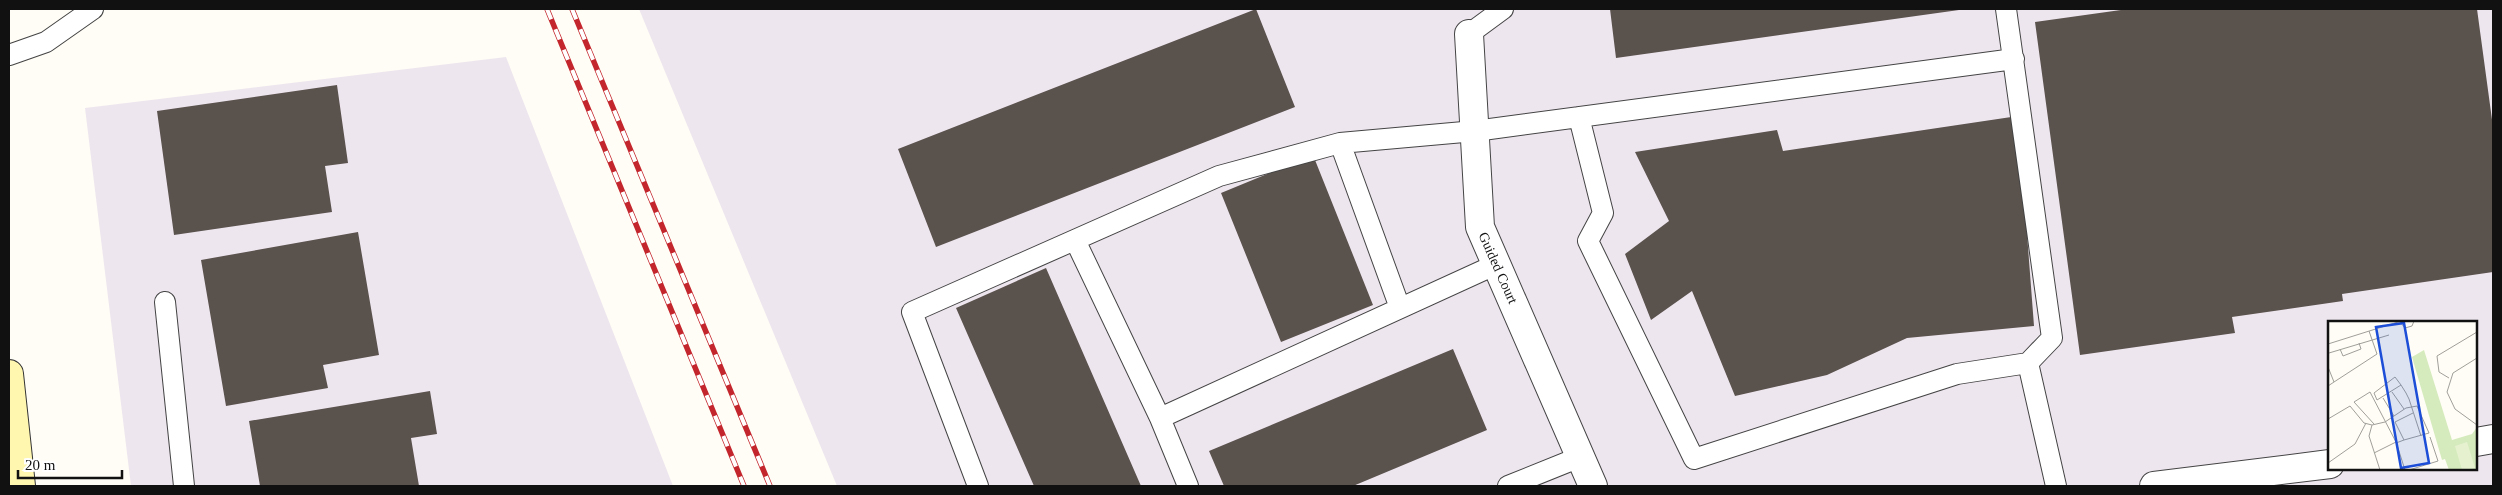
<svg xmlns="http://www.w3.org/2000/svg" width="2502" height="495" viewBox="0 0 2502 495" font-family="Georgia,serif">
  <rect width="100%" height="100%" fill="#fffdf5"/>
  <!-- industrial -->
  <path fill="#eee6ef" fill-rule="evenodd" d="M639 9H2493V486H837ZM2330 322H2476V469H2330Z
    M506 57 673 486H131L85 108Z"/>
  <!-- building -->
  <path fill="#5a524d" d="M1256 9 1295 107 936 247 898 149Z
    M1610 9H1959V10L1616 58Z
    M2128 9H2477L2493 127V272L2342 294 2343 301 2232 317 2235 333 2080 355 2035 22Z
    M337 85 348 163 325 166 332 212 174 235 157 111Z
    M2018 116 2034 326 1907 338 1827 375 1735 396 1692 291 1651 320 1625 254 1669 221 1635 152 1777 130 1783 151Z
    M1313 155 1373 305 1281 342 1221 193Z
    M358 232 379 355 323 365 328 388 226 406 201 260Z
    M1046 268 1141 486H1034L956 308Z
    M1453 349 1487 430 1353 486H1224L1209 451Z
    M430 391 437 434 411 438 419 486H260L249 421Z"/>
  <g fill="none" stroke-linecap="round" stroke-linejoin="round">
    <defs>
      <path id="service" d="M2006 9 2052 338 2028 363
        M1469 34 1503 9
        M9 55 46 42 93 9
        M1579 117 1603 213 1588 241 1694 459 1957 374 2028 363 2056 486
        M1340 143 1400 308
        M1075 240 1160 418 1188 486
        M165 302 184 486
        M1160 418 1497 264
        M978 486 912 312 1219 176 1340 143 1475 131 2014 59
        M1508 486 1580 457"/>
      <path id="minor" d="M1469 34 1480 227 1593 486
        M2476 442 2493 439
        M2154 486 2330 464"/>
      <path id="secondary" d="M9 374 21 486"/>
    </defs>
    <!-- service casing -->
    <use href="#service" stroke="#444" stroke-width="22"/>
    <!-- minor casing -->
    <use href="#minor" stroke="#444" stroke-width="30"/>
    <!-- secondary casing -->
    <use href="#secondary" stroke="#333" stroke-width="30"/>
    <!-- service -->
    <use href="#service" stroke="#fff" stroke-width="20"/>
    <!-- minor -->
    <use href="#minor" stroke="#fff" stroke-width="28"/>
    <!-- secondary -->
    <use href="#secondary" stroke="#fff6b0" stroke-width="28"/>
    <defs>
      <path id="rail" d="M547 9 744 486
        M572 9 770 486"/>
    </defs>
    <!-- rail casing -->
    <use href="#rail" stroke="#c4262e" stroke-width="5.5"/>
    <!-- rail -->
    <use href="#rail" stroke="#fff" stroke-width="4" stroke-dasharray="11" stroke-linecap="butt"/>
  </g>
  <g text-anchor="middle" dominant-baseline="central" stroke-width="5" stroke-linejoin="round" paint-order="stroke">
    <!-- street labels -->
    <g font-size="14" fill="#111" stroke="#fff">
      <text transform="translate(1498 268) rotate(66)">Guided Court</text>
    </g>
  </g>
  <!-- overview -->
  <g transform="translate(2328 321)">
    <rect width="149" height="149" fill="#fffdf5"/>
    <path d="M96 29 124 119 144 113 149 106V148L121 149 117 138 114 139 84 36Z" fill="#d5ebbd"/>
    <path d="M139 121 147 147 134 149 127 125Z" fill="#e6f2cf"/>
    <path fill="none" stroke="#a09f9a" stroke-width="1" d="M72 1 77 7 84 5 86 0M0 23 73 0M12 28 15 35 33 28 31 22M1 32 61 14M149 37 125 52 119 71 127 88 149 104M0 46 6 61 0 65M121 57 111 51 109 35 149 11M6 61 49 33 41 10M73 64 49 79 46 72 67 56 73 64 78 72 81 78 93 115M64 71 76 88M55 77 66 95M0 98 22 85 36 102 44 104 57 101 78 87 89 85 101 112 76 119M46 103 26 81 42 71 68 121 77 149M44 104 41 115 52 149M68 122 76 119 67 101 85 92M46 132 68 121M0 142 27 123 38 102M81 149 110 140 102 116"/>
    <path fill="#1d4ed8" fill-opacity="0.15" stroke="#1d4ed8" stroke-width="2.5" d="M76 2 101 142 73 147 48 6Z"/>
    <rect width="149" height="149" fill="none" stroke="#111" stroke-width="2.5"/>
  </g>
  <!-- border -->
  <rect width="2502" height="495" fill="none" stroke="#111111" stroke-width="20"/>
  <!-- scale -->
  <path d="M18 470v8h104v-8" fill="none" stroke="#111111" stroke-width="2.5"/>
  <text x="25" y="470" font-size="15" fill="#111111" stroke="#ffffff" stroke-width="4" paint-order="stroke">20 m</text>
</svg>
